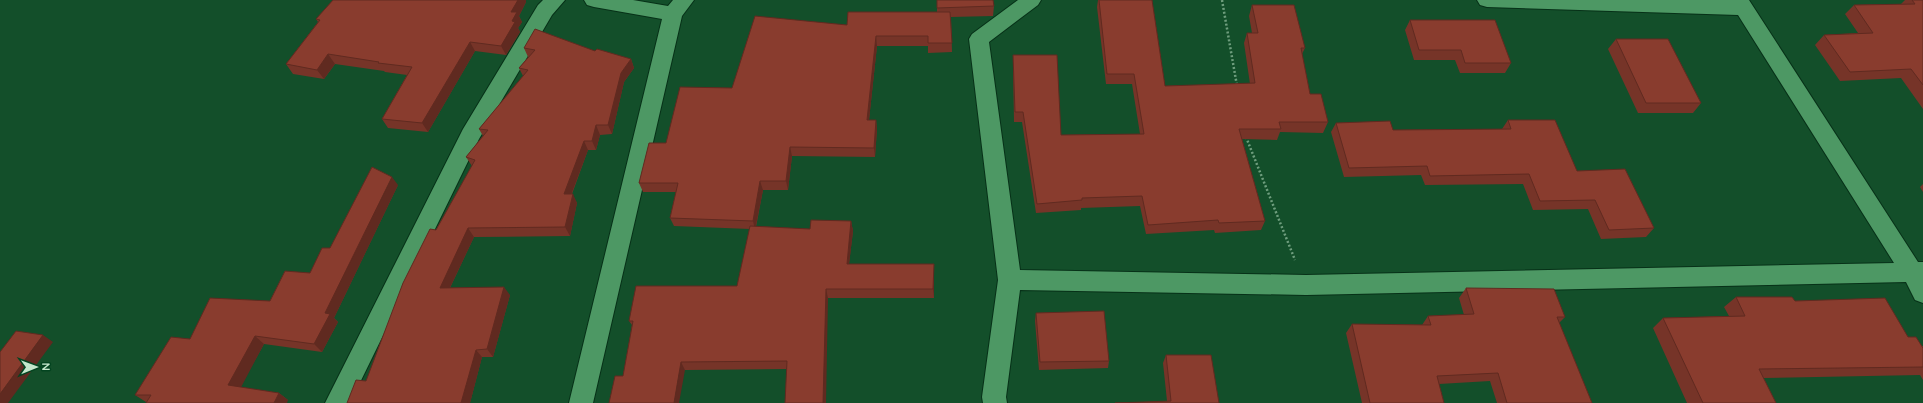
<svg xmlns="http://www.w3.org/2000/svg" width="1923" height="403" viewBox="0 0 1923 403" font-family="Quicksand,sans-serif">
  <rect width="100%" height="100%" fill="#134f2a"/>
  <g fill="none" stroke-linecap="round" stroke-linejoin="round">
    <defs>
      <path id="minor" d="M543 0H565L552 15 479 139 350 403H325L463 129 538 5Z
        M584 0H633L668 6 673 0H694L682 16 593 403H569L662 19 594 7 587 5Z
        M1018 0H1041L1038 5 989 42 1020 270 1306 275 1894 263 1738 15 1487 7 1480 5 1477 0H1749L1918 262H1923V303L1915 300 1906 282 1306 295 1020 290 1006 397 1007 403H983L982 397 998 280 969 39 972 34Z"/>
    </defs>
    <!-- minor casing -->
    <use href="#minor" stroke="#073118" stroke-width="2"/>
    <!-- path -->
    <path stroke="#6e9d7d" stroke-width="2.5" stroke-dasharray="2 2" stroke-linecap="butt" d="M1222 0 1237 86
      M1246 137 1295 260"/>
    <!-- minor -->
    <use href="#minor" fill="#4d9864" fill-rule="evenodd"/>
  </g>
  <!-- wall -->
  <path fill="#763428" d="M937 0 994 6 993 16 951 17 952 52 928 53V46H877L869 120H876L877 129 875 157 792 156 788 190H763L756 227 810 229 851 221 853 231 849 264 934 274V298H828L786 369 685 370 623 376 632 325 629 321 737 286 750 229 674 226 670 218 676 192H643L639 183 666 143 732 88 847 25 937 12Z
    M1098 0H1152L1165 86 1250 84 1244 43 1247 33H1252L1249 16 1252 5 1305 48 1302 54 1310 94 1328 122 1323 133 1280 132 1277 140 1242 139 1265 221 1261 230 1215 233 1214 230 1146 234 1140 206 1081 208V210L1036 213 1022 122H1014L1013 66V55L1061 135 1140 134 1132 84H1106L1097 7Z
    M1905 0H1923V109L1901 78 1840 81 1815 45 1824 35 1858 33 1845 14 1854 5 1901 4Z
    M526 2 519 16 522 22 518 28 520 32 506 55 475 51 428 132 388 128 382 119 407 75 385 72 384 71 335 64 324 79 293 74 286 64 318 22 316 19Z
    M1410 20 1511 63 1505 73H1460L1455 60H1414L1405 30Z
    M1616 39 1701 103 1693 113H1638L1608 49Z
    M524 48 595 51 631 59 634 68 624 82 612 134 600 135 596 150H588L572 194 577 203 570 236 474 237 450 288 510 295 493 357H482L470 403H347L366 381 436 230 472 166 466 157 483 136 479 129 523 76 519 68 528 57Z
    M1508 120 1577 171 1654 228 1646 237 1601 239 1588 209 1533 210 1523 184 1425 185 1421 175 1344 177 1331 132 1336 123 1393 130 1502 129Z
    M1923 184V192L1920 187Z
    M398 185 334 318 338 322 322 352 264 344 240 387 279 393 288 400 146 402 135 395 190 339 270 301 310 273 330 248Z
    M1466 288 1565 317 1559 323 1592 403H1497L1490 381 1439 384 1444 403H1362L1346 333 1352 324 1422 325 1428 316 1464 315 1459 298Z
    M1736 297 1795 301 1908 337 1922 346H1923V380L1920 375 1763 378 1776 403H1687L1653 328 1663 318 1729 316 1724 307Z
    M1036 313 1109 361 1108 368 1039 370 1035 321Z
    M1166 355 1219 403 1167 401 1163 363Z"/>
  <!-- shaded-wall -->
  <path fill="#602a20" d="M518 0H526V2L519 16 522 22 518 28 520 32 506 55 501 46 512 21 511 12Z
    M876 36 877 46 868 129 867 120Z
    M470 42 475 51 428 132 422 123Z
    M328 54 335 64 324 79 317 70Z
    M631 59 634 68 624 82 612 134 608 125 621 73Z
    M876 120 877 129 875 157 874 148Z
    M596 125 600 135 596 150 592 141Z
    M584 141 588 150 568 203 564 194Z
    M790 147 792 156 788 190 786 181Z
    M392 177 398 185 334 318 338 322 322 352 314 344 325 313Z
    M760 181 763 190 755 230 753 221Z
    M573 194 577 203 570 236 565 227Z
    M851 221 853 231 848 273 847 264Z
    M468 228 474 237 446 296 440 288Z
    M934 264V298L933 289Z
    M504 287 510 295 493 357 487 349Z
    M826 289 828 298 826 403H823Z
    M43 335 53 342 8 403H0V394Z
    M255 336 264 344 238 393 228 385Z
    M476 350 482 357 470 403H461Z
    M681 362 685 370 679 403H674Z
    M279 393 288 400 287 403H274Z"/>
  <!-- building -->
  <path fill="#893c2e" stroke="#602a20" d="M333 0H518L511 12H517L512 21 515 22 501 46 470 42 422 123 382 119 412 67 378 63 379 62 328 54 317 70 286 64 320 20 316 19Z
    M937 0H993L994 6 937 8Z
    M1099 0H1152L1165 86 1255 83 1247 33H1258L1252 5H1294L1305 48H1301L1310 94H1321L1328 122H1279L1281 129H1239L1265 221 1219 223 1218 220 1148 225 1142 196 1082 198V200L1037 204 1023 112H1015L1013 55H1057L1061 135 1144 134 1134 74H1107Z
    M1912 0H1923V85L1911 69 1850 72 1824 35 1873 33 1854 5 1915 4Z
    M848 12H950L952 43H928V36H876L867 120H876L874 148 790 147 786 181H760L753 221 670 218 678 183H639L649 143H666L680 87 732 88 755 16 847 25Z
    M1410 20H1495L1511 63H1465L1461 50H1419Z
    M535 29 595 51 597 49 631 59 621 73 608 125H596L592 141H584L564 194H573L565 227 468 228 440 288 504 287 487 349 476 350 461 403H347L356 380 366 381 403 283 430 229 436 230 475 160 466 157 488 130 479 129 528 70 519 68 535 50 524 48Z
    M1616 39H1668L1701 103H1646Z
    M1508 120H1555L1577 171 1625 169 1654 228 1609 230 1595 200 1540 201 1529 174 1430 176 1427 166 1349 168 1336 123 1390 121 1393 130 1511 129Z
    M372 167 392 177 325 313 330 314 314 344 255 336 228 385 279 393 274 403H146L151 395H135L171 337 190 339 210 298 270 301 285 271 310 273 322 248H330Z
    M811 220 851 221 847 264H934L933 289H826L823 403H785L787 361 681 362 674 403H609L615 376H623L633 321H629L636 286H737L750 226 810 229Z
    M1466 288 1554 289 1565 317H1557L1592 403H1507L1498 373 1437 376 1444 403H1370L1352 324 1431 325 1428 316 1474 314Z
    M1736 297H1792L1795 301 1885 298 1908 337H1916L1923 348V367L1759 369 1776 403H1703L1663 318 1745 316Z
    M1104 311 1109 361 1040 362 1036 313Z
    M16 331 43 335 0 394V352Z
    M1166 355H1211L1219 403H1115L1171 401Z"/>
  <!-- north arrow -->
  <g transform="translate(36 367) rotate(89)" stroke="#034420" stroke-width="3" paint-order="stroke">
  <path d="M0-3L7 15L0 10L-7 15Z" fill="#c3e7cb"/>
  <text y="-6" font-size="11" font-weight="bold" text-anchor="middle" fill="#c3e7cb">N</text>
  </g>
</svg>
